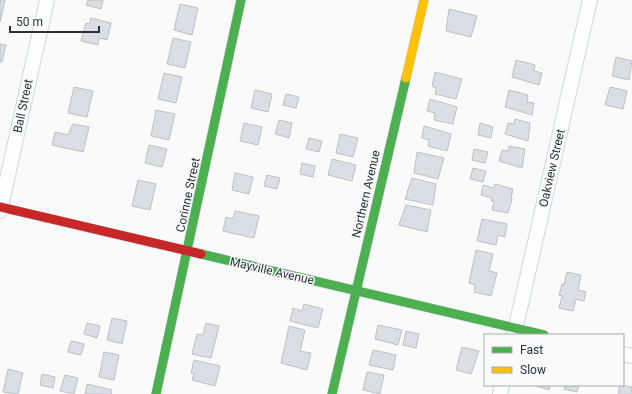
<svg xmlns="http://www.w3.org/2000/svg" width="632" height="394" viewBox="0 0 632 394" font-family="Roboto,sans-serif">
  <rect width="100%" height="100%" fill="#fafafa"/>
  <!-- building -->
  <path fill="#dcdee5" stroke="#bec0c6" d="M0 0H5L0 22Z
    M88 0H103L101 9 86 5Z
    M180 4 198 8 192 35 174 30Z
    M449 9 477 16 471 37 446 31Z
    M91 18 111 23 107 40 99 38 98 45 81 41 86 23 89 24Z
    M173 38 191 42 185 68 167 64Z
    M0 44 6 45 2 62H0Z
    M616 57 632 61 629 80 612 76Z
    M516 60 535 65 534 71 542 73 539 85 512 77Z
    M435 72 462 79 456 99 435 94 436 88 432 86Z
    M164 73 182 77 176 103 158 99Z
    M74 87 93 91 87 117 68 113Z
    M610 87 627 91 623 109 605 105Z
    M255 90 272 94 268 112 251 108Z
    M509 90 528 95 527 102 534 103 532 115 505 107Z
    M286 94 299 97 296 108 283 105Z
    M430 99 457 107 453 124 434 120 435 113 427 111Z
    M156 110 175 114 169 140 151 136Z
    M515 119 530 123 528 141 505 134 508 123 514 124Z
    M279 120 292 123 289 138 275 134Z
    M244 123 262 127 258 145 240 141Z
    M480 123 493 127 491 138 478 135Z
    M73 124 89 127 83 152 52 145 55 132 68 135Z
    M424 126 451 134 447 151 428 146 429 140 422 138Z
    M340 134 358 138 353 157 336 153Z
    M309 138 322 141 319 152 306 149Z
    M149 145 167 149 162 167 145 163Z
    M509 146 525 149 522 168 499 161 502 150 508 151Z
    M474 149 488 152 485 163 472 160Z
    M417 152 444 158 438 179 414 173Z
    M332 159 356 165 352 181 328 175Z
    M302 163 315 166 313 177 300 174Z
    M473 168 486 171 483 182 470 179Z
    M235 173 253 177 249 194 232 190Z
    M267 175 280 178 277 189 264 186Z
    M412 178 436 184 433 205 405 199Z
    M138 180 156 184 150 210 132 206Z
    M495 184 513 189 511 198 512 199 508 213 492 210 494 201H491L492 198 481 195 483 185 494 188Z
    M406 205 431 210 427 232 399 225Z
    M235 211 259 216 254 238 223 231 226 217 233 219Z
    M482 219 507 224 505 237 498 235 496 245 477 241Z
    M476 250 493 254 489 271 497 273 491 296 474 292 475 285 469 283Z
    M567 272 581 275 578 290 586 292 584 301 576 299 573 311 559 308 562 296 559 295 562 284 564 285Z
    M304 304 323 309 318 328 290 321 293 308 302 311Z
    M112 318 127 321 122 344 107 340Z
    M87 323 100 326 97 338 84 334Z
    M206 323 219 326 211 358 192 354 197 334 203 335Z
    M378 325 402 330 398 345 375 339Z
    M289 326 305 330 300 351 311 353 307 370 281 363Z
    M406 331 419 334 416 348 403 345Z
    M71 341 84 344 81 355 68 352Z
    M462 347 479 351 471 374 456 370Z
    M373 350 396 355 393 370 369 365Z
    M104 352 119 355 114 380 99 377Z
    M194 360 220 366 215 386 192 380 194 373H191Z
    M8 369 23 373 18 394 3 392Z
    M367 372 384 375 380 394 363 390Z
    M42 374 55 377 53 388 40 385Z
    M65 375 78 378 74 394 60 391Z
    M87 384 112 390 111 394H85Z
    M533 385H550L549 390Z
    M565 385H579L577 392 564 389Z
    M620 385 632 387 631 394H618Z"/>
  <g fill="none" stroke-linecap="round" stroke-linejoin="round">
    <defs>
      <path id="street" d="M0 211 47 0
        M514 335 590 0
        M623 354 632 356
        M500 394 502 385"/>
      <path id="fast" d="M201 254 544 335
        M156 394 241 0
        M332 394 406 78"/>
      <path id="slow" d="M406 78 424 0"/>
      <path id="jam" d="M0 207 201 254"/>
    </defs>
    <!-- street casing -->
    <use href="#street" stroke="#d0d6da" stroke-width="16"/>
    <!-- fast casing -->
    <use href="#fast" stroke="#d0d6da" stroke-width="10"/>
    <!-- slow casing -->
    <use href="#slow" stroke="#d0d6da" stroke-width="10"/>
    <!-- jam casing -->
    <use href="#jam" stroke="#d0d6da" stroke-width="10"/>
    <!-- street -->
    <use href="#street" stroke="#fefefe" stroke-width="14"/>
    <!-- fast -->
    <use href="#fast" stroke="#4caf50" stroke-width="9"/>
    <!-- slow -->
    <use href="#slow" stroke="#ffc107" stroke-width="9"/>
    <!-- jam -->
    <use href="#jam" stroke="#c62828" stroke-width="9"/>
  </g>
  <g text-anchor="middle" dominant-baseline="central" stroke-width="3" stroke-linejoin="round" paint-order="stroke">
    <!-- street labels -->
    <g font-size="12" fill="#25323a" stroke="#fafafa">
      <text transform="translate(23 106) rotate(-78)">Ball Street</text>
      <text transform="translate(552 168) rotate(-77)">Oakview Street</text>
      <text transform="translate(366 194) rotate(-77)">Northern Avenue</text>
      <text transform="translate(188 195) rotate(-78)">Corinne Street</text>
      <text transform="translate(272 271) rotate(13)">Mayville Avenue</text>
    </g>
  </g>
  <!-- legend -->
  <rect x="484" y="334" width="140" height="52" fill="#fafafa" stroke="#a5aaad"/>
  <rect x="492" y="347" width="20" height="6" fill="#4caf50" stroke="#a5aaad"/>
  <text x="520" y="354" font-size="12" fill="#25323a">Fast</text>
  <rect x="492" y="367" width="20" height="6" fill="#ffc107" stroke="#a5aaad"/>
  <text x="520" y="374" font-size="12" fill="#25323a">Slow</text>
  <!-- scale -->
  <path d="M10 26v6h89v-6" fill="none" stroke="#25323a" stroke-width="2"/>
  <text x="16" y="26" font-size="12" fill="#25323a" stroke="#fafafa" stroke-width="3" paint-order="stroke">50 m</text>
</svg>
